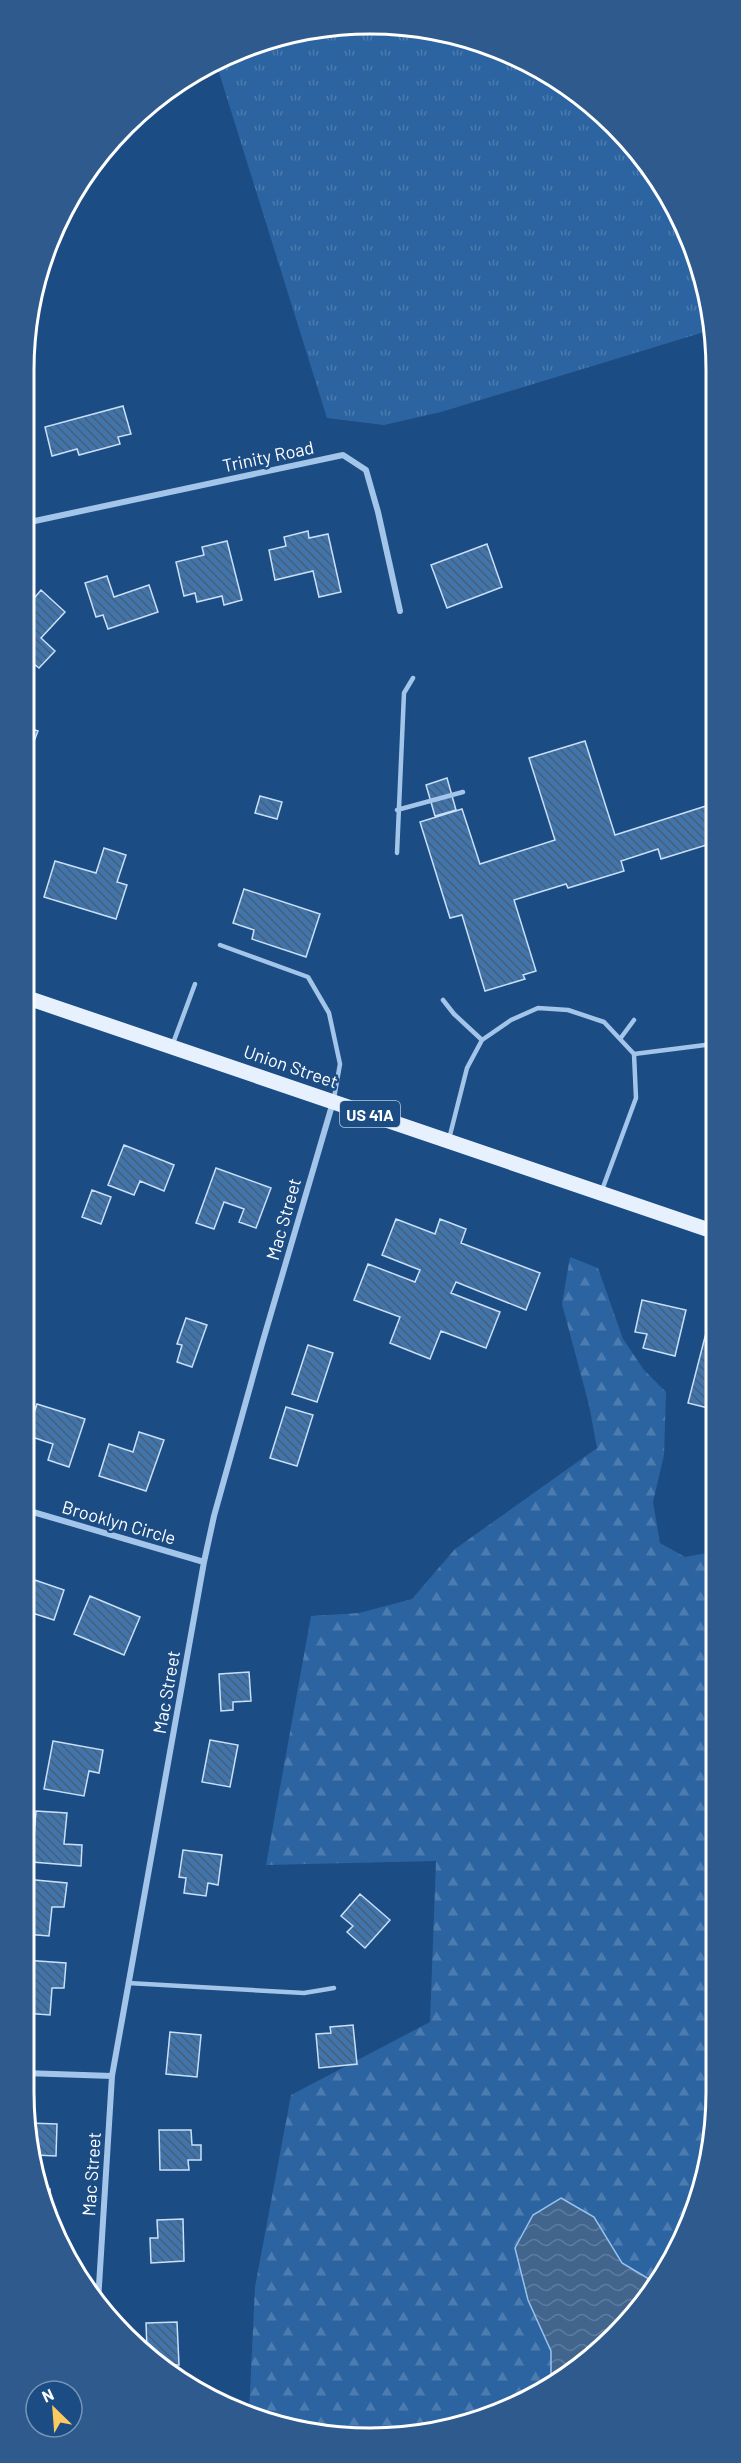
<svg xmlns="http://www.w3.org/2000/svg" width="741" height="2463" viewBox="0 0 741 2463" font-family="Barlow,sans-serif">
  <defs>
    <pattern id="grass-tufts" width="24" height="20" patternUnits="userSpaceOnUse" patternTransform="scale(1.5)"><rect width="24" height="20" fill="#2c64a1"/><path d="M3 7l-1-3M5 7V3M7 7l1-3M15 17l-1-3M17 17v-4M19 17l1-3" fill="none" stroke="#4c7baf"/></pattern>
    <pattern id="forest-firs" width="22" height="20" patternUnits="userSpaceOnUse" patternTransform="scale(1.5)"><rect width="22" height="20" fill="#2c64a1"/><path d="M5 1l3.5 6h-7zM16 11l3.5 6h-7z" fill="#4c7baf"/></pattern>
    <pattern id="water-waves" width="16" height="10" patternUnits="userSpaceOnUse" patternTransform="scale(1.5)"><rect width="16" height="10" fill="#42658e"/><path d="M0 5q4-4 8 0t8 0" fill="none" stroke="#5e7c9f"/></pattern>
    <pattern id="building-back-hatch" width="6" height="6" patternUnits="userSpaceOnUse" patternTransform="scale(1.5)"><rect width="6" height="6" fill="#4174ab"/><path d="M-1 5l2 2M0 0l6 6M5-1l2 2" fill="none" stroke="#475e77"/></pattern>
  </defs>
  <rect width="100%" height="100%" fill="#1c4c84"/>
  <!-- grass -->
  <path fill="url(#grass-tufts)" d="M303 31H438L544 71 631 142 681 218 714 329 441 412 384 425 327 418 217 66Z"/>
  <!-- forest -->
  <path fill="url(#forest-firs)" d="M570 1257 598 1268 623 1339 644 1370 666 1392 664 1455 653 1502 660 1543 685 1557 712 1552 710 2160 659 2285 622 2263 594 2217 561 2198 533 2215 528 2300 551 2351V2386L460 2427 326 2436 249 2413 255 2287 291 2095 430 2022 436 1861 266 1865 311 1616 359 1613 412 1599 455 1549 597 1448 589 1405 562 1304Z"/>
  <!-- water -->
  <path fill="url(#water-waves)" stroke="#96c1ec" stroke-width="1.5" d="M561 2198 594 2217 622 2263 659 2285 563 2380 551 2386V2351L528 2300 515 2248 533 2215Z"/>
  <!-- building -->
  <path fill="url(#building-back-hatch)" stroke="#c8dff8" stroke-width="1.5" d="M123 406 131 434 118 437 120 444 79 455 77 449 52 456 45 427Z
    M308 531 309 538 328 534 341 592 319 597 313 571 275 580 269 550 286 546 284 537Z
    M227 541 242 600 224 605 222 596 197 602 195 593 184 596 176 562 204 555 202 547Z
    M487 544 502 587 447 608 431 565Z
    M107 576 114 597 149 585 158 612 108 629 103 615 96 617 85 583Z
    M41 590 65 612 41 638 55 651 39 668 29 660 30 603Z
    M29 728 38 731 29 754Z
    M585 741 615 835 709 805 713 818V843L661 859 658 849 621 861 624 871 568 888 566 884 514 900 536 971 523 975 525 979 485 991 462 915 450 918 420 822 462 809 480 864 555 840 529 758Z
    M447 778 456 810 435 816 426 785Z
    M260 796 282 802 277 819 255 813Z
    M104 848 126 855 117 882 127 885 116 919 44 897 55 861 96 873Z
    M244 889 320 914 306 957 252 939 254 930 233 923Z
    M124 1145 174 1165 164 1191 140 1181 134 1195 108 1185Z
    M216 1168 271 1188 256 1228 239 1222 244 1209 224 1202 214 1229 196 1223Z
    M92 1190 111 1197 101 1224 82 1217Z
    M396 1219 435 1234 440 1219 466 1229 461 1243 540 1273 526 1310 456 1282 451 1293 500 1312 486 1348 441 1331 430 1359 390 1343 400 1317 354 1300 368 1264 415 1282 420 1270 382 1255Z
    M642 1300 686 1310 675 1356 643 1348 647 1334 635 1332Z
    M186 1318 207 1325 192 1367 177 1362 182 1345 177 1344Z
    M706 1333 712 1335V1409L688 1403Z
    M308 1345 333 1353 317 1402 292 1394Z
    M37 1404 85 1419 69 1467 48 1460 53 1444 26 1435Z
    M286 1407 313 1415 297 1466 270 1458Z
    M139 1432 164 1440 146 1491 99 1476 109 1444 133 1452Z
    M26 1577 64 1590 54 1620 26 1611Z
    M90 1596 140 1617 124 1655 74 1634Z
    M249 1672 251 1701 233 1702V1710L221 1711 219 1674Z
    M210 1740 238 1745 230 1787 202 1782Z
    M53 1741 103 1750 99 1773 89 1771 84 1796 44 1789Z
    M36 1811 67 1813 64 1844 82 1845 81 1866 32 1862Z
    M183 1850 222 1855 218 1885 208 1883 206 1896 184 1893 186 1878 179 1877Z
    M25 1879 67 1883 64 1907H52L49 1936 25 1934Z
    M360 1894 390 1920 365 1948 347 1932 353 1926 341 1916Z
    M24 1960 66 1963 64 1988H52L50 2015 24 2013Z
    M353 2025 357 2064 319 2068 316 2034 331 2033 330 2027Z
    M170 2032 201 2035 197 2077 166 2074Z
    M30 2123 57 2124 56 2156 36 2155Z
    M159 2130H191L192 2145H201V2160H188L189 2170H160Z
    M43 2189H50V2224Z
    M183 2219 184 2261 151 2263 150 2238H158L157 2220Z
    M177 2322 179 2365H168L147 2349 146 2323Z"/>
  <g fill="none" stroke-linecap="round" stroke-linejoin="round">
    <!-- service -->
    <path stroke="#a3c5ea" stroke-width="4.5" d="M397 810 463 792
      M397 853 404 693 413 678
      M220 945 308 977 329 1013 340 1064 334 1098
      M443 1000 454 1014 482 1040
      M620 1039 634 1020
      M172 1046 195 984
      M634 1054 713 1044
      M449 1139 467 1068 482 1040 511 1020 538 1008 568 1010 604 1022 634 1054 636 1098 602 1190
      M128 1983 304 1993 334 1988"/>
    <!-- minor -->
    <path stroke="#a3c5ea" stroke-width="6" d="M30 522 343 455 366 470 378 512 400 611
      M26 1510 204 1562
      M24 2073 112 2076
      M98 2302 112 2076 204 1562 214 1516 262 1344 333 1102"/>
    <!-- primary -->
    <path stroke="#e7f1fe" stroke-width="15" d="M28 998 712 1231"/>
  </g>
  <g text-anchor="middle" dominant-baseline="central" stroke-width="5" stroke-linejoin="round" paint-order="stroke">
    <!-- shield labels -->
    <rect fill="#1c4c84" stroke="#bbc9da" stroke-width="1.5" x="340" y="1101" width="60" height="26" rx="4.5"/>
    <g font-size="16" font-weight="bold" fill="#fff">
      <text x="370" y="1114">US 41A</text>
    </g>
    <!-- street labels -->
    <g font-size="18" fill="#fff" stroke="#1c4c84">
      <text transform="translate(268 456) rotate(-12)">Trinity Road</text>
      <text transform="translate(291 1066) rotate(19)">Union Street</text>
      <text transform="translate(283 1219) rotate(-74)">Mac Street</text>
      <text transform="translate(119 1522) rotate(16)">Brooklyn Circle</text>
      <text transform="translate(166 1692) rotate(-80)">Mac Street</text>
      <text transform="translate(91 2174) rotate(-86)">Mac Street</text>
    </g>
  </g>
  <!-- crop -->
  <path d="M0 0H741V2463H0ZM370 34H370A336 336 0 0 1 706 370V2092A336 336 0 0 1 370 2428H370A336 336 0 0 1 34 2092V370A336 336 0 0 1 370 34Z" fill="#2e5a8e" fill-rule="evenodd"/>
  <path fill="none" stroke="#fff" stroke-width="3" d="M370 34H370A336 336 0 0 1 706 370V2092A336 336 0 0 1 370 2428H370A336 336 0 0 1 34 2092V370A336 336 0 0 1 370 34Z"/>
  <!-- north arrow -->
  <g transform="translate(54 2409) rotate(335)"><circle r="28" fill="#1c4c84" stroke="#7794b5" stroke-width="1.5"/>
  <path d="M0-4.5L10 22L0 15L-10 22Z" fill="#fbca61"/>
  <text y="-9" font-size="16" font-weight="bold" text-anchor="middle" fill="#ffffff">N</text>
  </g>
</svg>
